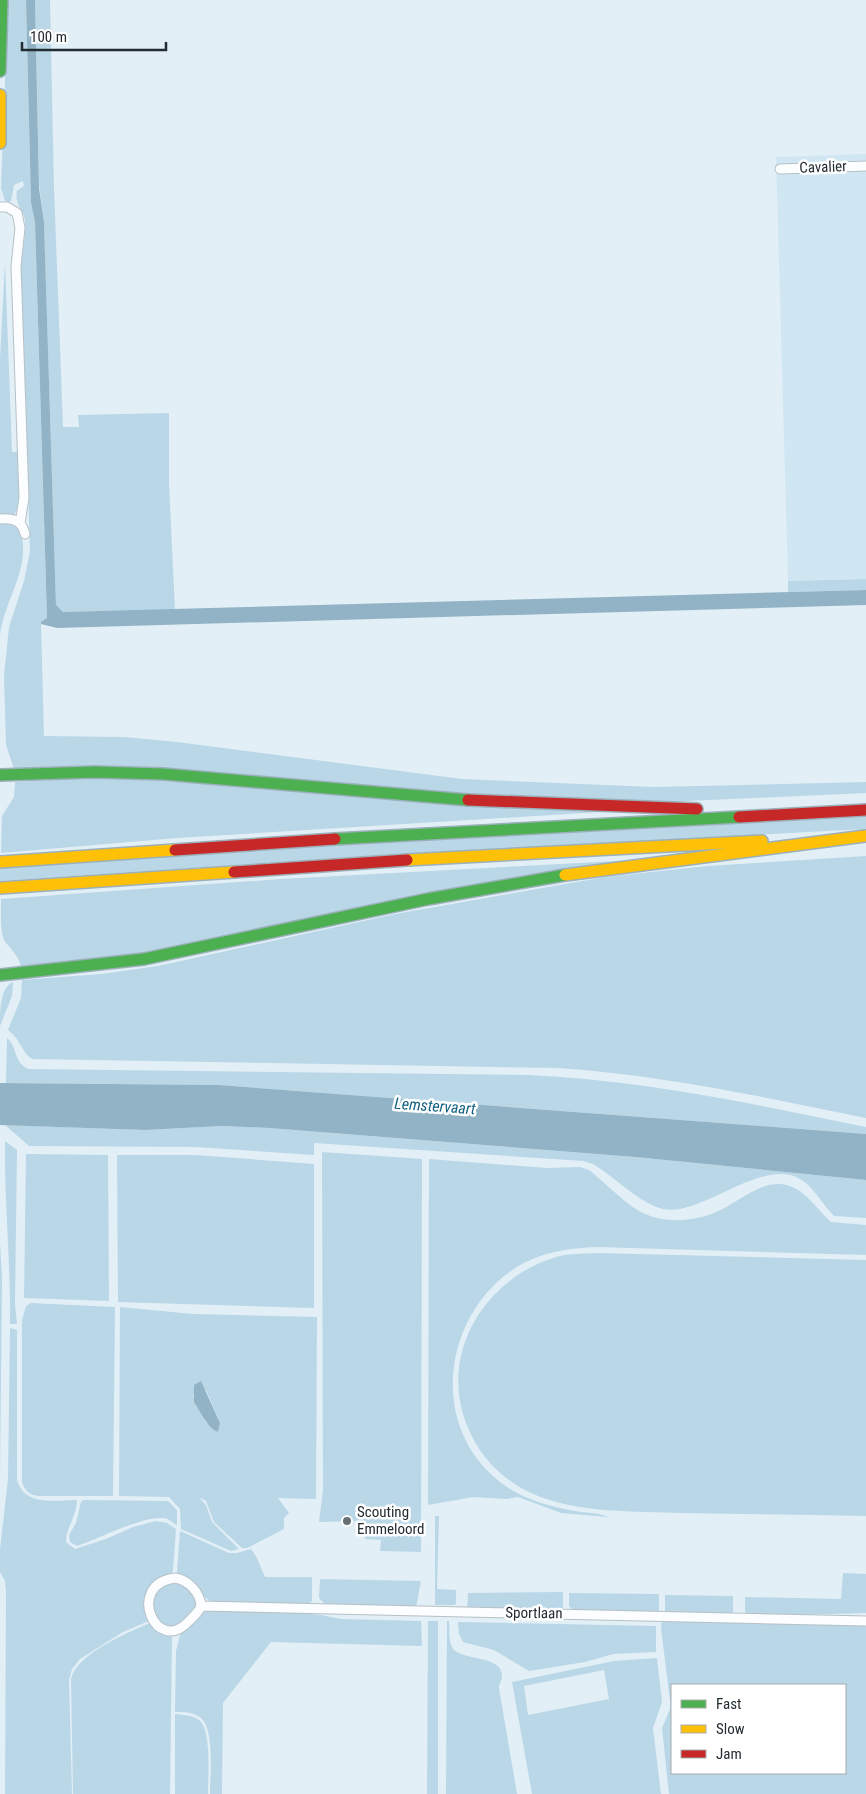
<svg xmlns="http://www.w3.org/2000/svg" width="866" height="1794" viewBox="0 0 866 1794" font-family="'Roboto Condensed',sans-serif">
  <rect width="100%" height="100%" fill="#e2eff6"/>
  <!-- built -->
  <path fill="#d0e7f3" d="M866 154V579L788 581 776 157Z"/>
  <!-- green -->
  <path fill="#bad7e7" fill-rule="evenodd" d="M8 0H26L31 203 35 222 47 619 41 622 44 736 124 737 177 742 462 779 654 787 866 782V793L666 802 613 801 15 772 6 745 4 676 9 627 24 581 30 551 21 268C22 253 26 236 25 221 24 209 14 205 17 191L24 186 23 181 14 185 11 201 8 202 5 201 1 188Z
    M35 0H50L54 188 63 427H79L78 415 169 413V483L175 610 63 612 56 606 44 222 39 184Z
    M5 262 12 452H18L20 504 14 515 0 516V359Z
    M0 522 18 525C35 563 5 597 0 635Z
    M866 579V590L788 592V581Z
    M104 777 616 811 177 838 1 853 2 816 14 797 15 782Z
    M866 817V829L398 854 0 881V868L397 841Z
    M866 856V1118C764 1097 662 1075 558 1068L32 1059C21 1052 20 1038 8 1030L21 998 22 980 101 974 158 966 395 914 605 877 707 866Z
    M674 858 200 948 21 967C19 955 10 949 4 940 0 929 1 912 1 899L281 879Z
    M13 982 12 996 0 1026C0 1012 0 987 13 982Z
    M7 1038C18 1047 13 1062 28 1069L528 1075C643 1080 754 1104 866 1127V1134L219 1085 6 1083Z
    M5 1125 145 1130 222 1126 269 1128 635 1157 866 1180V1218L834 1216C824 1206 817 1193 807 1184 769 1149 703 1218 663 1209 640 1204 614 1176 593 1164L583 1161 314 1143V1155L196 1147 29 1146Z
    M5 1141 17 1150 15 1304 17 1324H10C11 1263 4 1202 5 1141Z
    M322 1152 422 1159 421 1552 380 1551 381 1540 365 1539 364 1521 319 1522 323 1490Z
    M26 1154 108 1155 109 1301 24 1298Z
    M117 1155H196L314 1164V1308L118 1302Z
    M429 1159 547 1168 580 1167 589 1170C602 1180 629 1207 643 1213 665 1223 691 1222 714 1213 742 1202 769 1169 801 1192 812 1200 821 1213 831 1222L866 1225V1255L597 1247C570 1248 541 1252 517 1267 446 1311 428 1418 493 1476 515 1497 546 1506 575 1511 585 1513 602 1513 608 1517L561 1513 518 1497 507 1499 473 1497 428 1505Z
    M0 1243 2 1278 0 1480Z
    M598 1253 866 1260V1516C805 1515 745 1514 684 1513 634 1511 578 1514 531 1493 503 1480 481 1458 469 1430 436 1357 483 1279 556 1257 569 1253 584 1254 598 1253Z
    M31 1303 115 1307 113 1496H39C29 1495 25 1491 22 1482V1320L26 1306Z
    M120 1307 193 1314 317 1317 316 1496V1499L278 1498 289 1513 284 1518V1529L247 1548H242L214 1522 206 1501 199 1497 206 1505 212 1522 239 1549 231 1551 181 1529 180 1509 169 1497 119 1496ZM206 1390 220 1423 218 1432 206 1423 193 1395Z
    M10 1328 17 1330V1480C25 1507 55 1500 77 1500 77 1515 65 1531 66 1542L75 1549 106 1539 133 1527 156 1521 167 1523 176 1529 173 1570 171 1575 150 1589 151 1620 123 1632 80 1659 72 1669 69 1680 72 1794H5L6 1592 5 1581 0 1572V1549L8 1479Z
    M84 1500 168 1501 177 1510V1525C172 1523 169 1518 163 1518 142 1516 98 1539 77 1546L70 1542 69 1535 76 1523 81 1502Z
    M435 1516H439L437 1589 456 1590V1604L454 1605H435Z
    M180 1531 229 1553H237L251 1549 256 1556 265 1577H312V1601L308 1605 211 1602 180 1578 177 1572Z
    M843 1573 866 1574V1613L749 1616 745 1611V1597L841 1599Z
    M320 1579 421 1581 416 1608 327 1606 319 1598Z
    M177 1581 192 1591 198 1605 195 1611 172 1628 159 1623 150 1605 156 1589Z
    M563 1592V1608L560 1611H467L468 1593Z
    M569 1593 659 1594V1613L574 1611 569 1606Z
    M665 1595 733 1596V1615L667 1613 665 1611Z
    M246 1608 321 1615 341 1619 421 1621 422 1646 271 1642 223 1703 222 1794H210C210 1777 215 1730 201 1718 194 1712 184 1712 175 1712L176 1651 180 1635 203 1612Z
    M662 1619 866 1624V1794H669L662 1728 670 1709V1701L661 1628ZM672 1685H845V1773H672Z
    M428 1621H438V1794H427Z
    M447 1621H449C450 1630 448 1641 453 1649 463 1661 504 1655 502 1677 502 1681 499 1683 499 1688L517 1794H446Z
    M153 1622 172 1637 170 1794H73L71 1679C76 1654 130 1631 153 1622Z
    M458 1622 656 1626V1652L613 1654 585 1662 529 1671 494 1650 463 1642 459 1634Z
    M657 1658 662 1702 653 1728 661 1794H532L512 1682 614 1661ZM604 1670 609 1699 528 1715 524 1686Z
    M175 1714C183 1715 192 1715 199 1720 212 1730 208 1777 208 1794H175Z"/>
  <!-- water -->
  <path fill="#92b3c5" d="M26 0H35L39 188 44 222 56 605 63 612 866 590V605L57 628 41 624V622L47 618 35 222 31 203Z
    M0 1083 219 1085 866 1134V1180L635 1157 269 1128 222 1126 145 1130 0 1125Z
    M201 1381 220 1423 218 1432C207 1428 201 1412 194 1402V1385Z"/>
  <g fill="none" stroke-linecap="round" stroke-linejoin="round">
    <defs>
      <path id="street" d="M780 169 866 166
        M0 207H7L17 213 20 228 16 266 24 498 20 523
        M0 519C13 518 22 520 25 534
        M175 1578C188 1580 200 1592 201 1606 199 1612 194 1616 189 1621 156 1657 125 1584 175 1578Z
        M201 1606 866 1621"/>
      <path id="fast" d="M0 71 2 0
        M0 775 95 772 163 774 468 800
        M335 839 739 817
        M0 975 144 959 428 899 565 875"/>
      <path id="slow" d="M0 95V143
        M407 860 762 841
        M0 862 175 850
        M565 875 865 836
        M0 888 234 872"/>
      <path id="jam" d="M468 800 697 809
        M739 817 866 810
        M175 850 335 839
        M234 872 407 860"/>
    </defs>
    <!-- street casing -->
    <use href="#street" stroke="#b6c0c6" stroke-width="11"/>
    <!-- fast casing -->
    <use href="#fast" stroke="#9bb0bb" stroke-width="14"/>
    <!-- slow casing -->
    <use href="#slow" stroke="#9bb0bb" stroke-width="14"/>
    <!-- jam casing -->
    <use href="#jam" stroke="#9bb0bb" stroke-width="14"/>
    <!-- street -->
    <use href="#street" stroke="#fbfdfe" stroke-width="9"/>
    <!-- fast -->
    <use href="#fast" stroke="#4caf50" stroke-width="11"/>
    <!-- slow -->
    <use href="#slow" stroke="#ffc107" stroke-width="11"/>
    <!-- jam -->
    <use href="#jam" stroke="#c62828" stroke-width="11"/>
  </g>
  <!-- markers -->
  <circle fill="#667076" stroke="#fff" stroke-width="2" cx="347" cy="1521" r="5"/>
  <g text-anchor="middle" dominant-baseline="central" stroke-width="5" stroke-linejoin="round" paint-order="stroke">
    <!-- street labels -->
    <g font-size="15" fill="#232c31" stroke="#fff">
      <text transform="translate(823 167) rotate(-2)">Cavalier</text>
      <text transform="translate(534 1613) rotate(1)">Sportlaan</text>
    </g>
    <!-- poi labels -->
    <g font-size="15" fill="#232c31" stroke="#fff" text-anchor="start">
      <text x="357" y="1512">Scouting<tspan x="357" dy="17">Emmeloord</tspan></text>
    </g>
    <!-- water labels -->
    <g font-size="16" font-style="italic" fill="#115f80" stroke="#fff">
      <text transform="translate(435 1106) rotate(4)">Lemstervaart</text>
    </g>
  </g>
  <!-- legend -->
  <rect x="671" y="1684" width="175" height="90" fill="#ffffff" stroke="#a7abad"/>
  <rect x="681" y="1700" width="25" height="8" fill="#4caf50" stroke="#a7abad"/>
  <text x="716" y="1709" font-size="15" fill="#232c31">Fast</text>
  <rect x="681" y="1725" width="25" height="8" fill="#ffc107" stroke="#a7abad"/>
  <text x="716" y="1734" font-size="15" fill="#232c31">Slow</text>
  <rect x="681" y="1750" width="25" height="8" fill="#c62828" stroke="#a7abad"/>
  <text x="716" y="1759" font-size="15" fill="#232c31">Jam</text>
  <!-- scale -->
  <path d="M22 42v8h144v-8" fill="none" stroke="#232c31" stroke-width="2.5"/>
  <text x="30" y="42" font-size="15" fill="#232c31" stroke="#ffffff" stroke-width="4" paint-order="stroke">100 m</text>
</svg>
